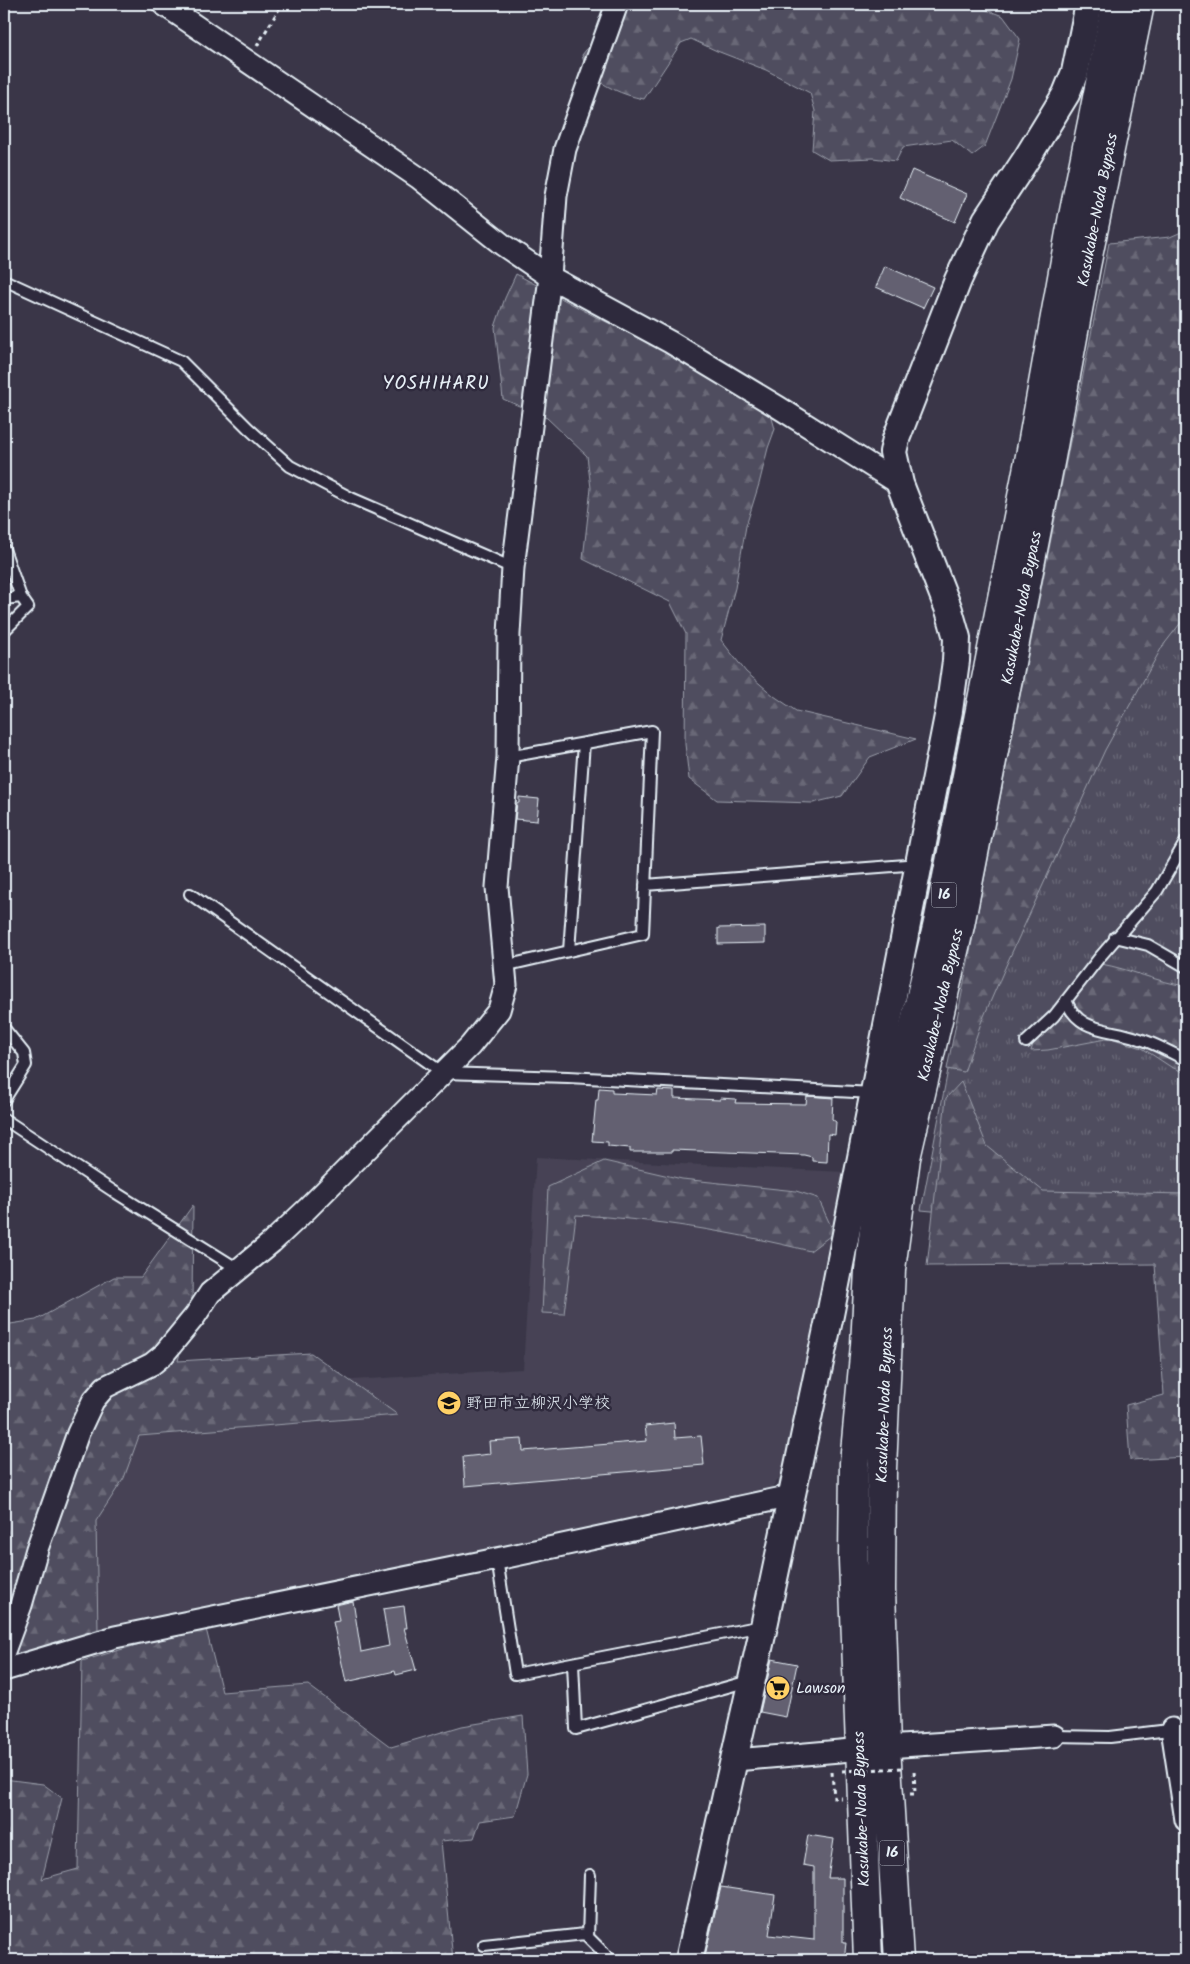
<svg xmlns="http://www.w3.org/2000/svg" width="1190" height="1964" viewBox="0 0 1190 1964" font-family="Kalam,'Klee One',sans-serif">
  <defs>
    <pattern id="grass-tufts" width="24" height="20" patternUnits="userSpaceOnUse" patternTransform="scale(1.25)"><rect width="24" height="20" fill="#504e5f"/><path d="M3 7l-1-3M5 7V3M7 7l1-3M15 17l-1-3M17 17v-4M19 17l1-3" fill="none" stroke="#696877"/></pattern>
    <pattern id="forest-firs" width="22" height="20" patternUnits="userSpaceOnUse" patternTransform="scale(1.25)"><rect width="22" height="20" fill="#504e5f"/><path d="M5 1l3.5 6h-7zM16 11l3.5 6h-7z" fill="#696877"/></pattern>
  </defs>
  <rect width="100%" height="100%" fill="#3a3648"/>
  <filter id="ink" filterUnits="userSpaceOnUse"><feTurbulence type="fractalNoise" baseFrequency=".02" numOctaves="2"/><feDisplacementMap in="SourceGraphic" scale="10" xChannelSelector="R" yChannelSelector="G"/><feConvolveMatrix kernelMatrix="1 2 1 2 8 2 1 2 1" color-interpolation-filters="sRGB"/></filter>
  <g filter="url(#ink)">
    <!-- built -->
    <path fill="#464354" d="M536 1157 845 1172 783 1474 771 1488 115 1635 15 1660 107 1396 523 1369Z"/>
    <!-- grass -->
    <path fill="url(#grass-tufts)" stroke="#9ca0ac" d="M1186 327V1234L921 1210 1071 431Z"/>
    <!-- forest -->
    <path fill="url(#forest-firs)" stroke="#9ca0ac" d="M627 4H970L1003 16 1020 39 1011 79 985 146 972 156 952 140 903 147 896 161 873 158 829 160 812 150 815 111 810 93 766 70 717 51 691 39 681 43 644 99C621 95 605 86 587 73L582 55 609 21Z
      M1186 230V616L1162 647 1105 750 1008 961 981 1023 964 1072 947 1069 1109 243 1170 237Z
      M516 274 596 317 678 356 770 411 775 429 768 448 759 484 746 526 735 588 721 640 746 672 774 696 796 711 916 739 870 757 842 796 813 803 717 800 689 779 685 744 686 634 670 602 583 559 591 488 587 456 547 418 503 399 495 327 505 298Z
      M1101 964C1130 969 1157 982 1186 986V1073L1171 1067 1142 1048 1111 1038 1048 1050 1031 1051 1034 1041 1061 1014Z
      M961 1082 987 1146 1043 1191 1186 1194V1457L1130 1460 1126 1405 1164 1395 1155 1264 927 1266 946 1098Z
      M604 1161 682 1179 796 1191 818 1198 834 1233 810 1251C733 1232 654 1219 576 1215L564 1314 542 1313 548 1187Z
      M193 1205 192 1303 178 1361 311 1353 398 1415 139 1436 124 1478 96 1521 98 1632 4 1670V1325L36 1320 114 1277H141Z
      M205 1625 222 1692 308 1685 391 1747 462 1726 523 1716 527 1774 515 1816 480 1821 474 1838 441 1841 453 1960H4V1779L43 1784 62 1798 42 1879 78 1869 82 1661Z"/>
    <!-- building -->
    <path fill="#636171" stroke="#e8f1f8" d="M912 170 967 194 955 222 900 198Z
      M885 266 933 287 923 308 876 287Z
      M519 797 539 799 537 821 515 819 517 803H519Z
      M765 927V943L718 944V928Z
      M599 1088 612 1089V1093L657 1095 658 1090 674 1091V1098L720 1100V1098L736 1099 735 1103 806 1104 807 1096 833 1098 832 1119 836 1122 835 1135 828 1134 827 1162 812 1161V1157L804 1155 672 1150V1152H630V1148L608 1146V1142L592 1141 596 1100H598Z
      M674 1423 675 1438 701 1436 704 1465 465 1486 463 1457 490 1454 489 1441 522 1439 523 1451 647 1441 645 1426Z
      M353 1601 361 1652 389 1646 383 1609 404 1606 407 1628H404L416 1670 396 1675 395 1671 346 1682 333 1622 339 1621 336 1605Z
      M772 1659 797 1664 786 1717 760 1712Z
      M808 1835 834 1839 828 1878H843V1943H846L844 1960H704L721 1887 775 1895 769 1935 814 1940V1867L803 1865Z"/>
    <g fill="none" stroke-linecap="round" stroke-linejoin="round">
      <defs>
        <path id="service" d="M4 280 181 361 248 428 290 466 351 498 513 568
          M4 549 21 597 28 607 4 631
          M4 599 21 597
          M645 885 919 864
          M190 894 443 1073 568 1077 873 1093
          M1115 937 1148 945 1186 967
          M569 951 584 743
          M504 966 643 934 652 731 508 757
          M1066 1000C1078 1033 1109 1028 1137 1038 1154 1043 1170 1052 1186 1060
          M4 1028 24 1053 26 1065 4 1100
          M1026 1042 1054 1016 1099 958 1157 891 1186 841
          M4 1119 113 1191 238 1269
          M497 1559 515 1674 762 1626
          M573 1663 576 1729 749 1681
          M1054 1736 1110 1737 1186 1728
          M588 1937 590 1875
          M484 1945 585 1934 611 1960"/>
        <path id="minor" d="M163 4 419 178 503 245 550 277 670 342 778 407 900 484
          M4 1651 21 1605 37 1549 78 1433 93 1401 105 1387 152 1364 163 1355 195 1316 210 1293 272 1242 307 1209 470 1046 499 1010 506 985 497 887 508 757 509 634 513 568 550 277 556 196 565 149 617 4
          M4 1670 115 1637 497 1559 791 1496
          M1172 1729 1186 1820
          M735 1760 886 1747 1054 1736"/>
        <path id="tertiary" d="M689 1960 764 1626 830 1315 949 711 956 661 957 638 949 610 900 484 893 452 896 439 958 280 986 220 1025 161 1066 94 1075 72 1089 4"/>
        <path id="trunk" d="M868 1960 853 1560 854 1463 865 1345 869 1270 879 1191 898 1094 938 923 1030 456 1073 216 1116 4
          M899 1960 886 1747 881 1590 882 1469 891 1269 906 1158 960 925 1051 457 1086 266 1140 4"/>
      </defs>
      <!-- service casing -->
      <use href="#service" stroke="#e8f1f8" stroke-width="14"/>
      <!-- minor casing -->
      <use href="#minor" stroke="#e8f1f8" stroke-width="25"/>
      <!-- tertiary casing -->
      <use href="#tertiary" stroke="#e8f1f8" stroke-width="30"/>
      <!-- trunk casing -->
      <use href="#trunk" stroke="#e8f1f8" stroke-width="31"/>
      <!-- path -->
      <path stroke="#e8f1f8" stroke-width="3" stroke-dasharray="4 4" stroke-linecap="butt" d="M257 46 282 4
        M832 1772 834 1798H842
        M910 1794H915L914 1769"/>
      <!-- service -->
      <use href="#service" stroke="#2f2a3d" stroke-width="10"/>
      <!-- minor -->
      <use href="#minor" stroke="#2f2a3d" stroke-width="21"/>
      <!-- tertiary -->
      <use href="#tertiary" stroke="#2f2a3d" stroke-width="26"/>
      <!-- trunk -->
      <use href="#trunk" stroke="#2f2a3d" stroke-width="28"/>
      <!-- path-bridge -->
      <path stroke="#e8f1f8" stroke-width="3" stroke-dasharray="4 4" stroke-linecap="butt" d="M842 1771 904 1768"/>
    </g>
  </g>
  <!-- icons -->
  <defs>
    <symbol id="school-disc" viewBox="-11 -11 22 22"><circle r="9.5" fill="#ffd166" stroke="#2f2a3d"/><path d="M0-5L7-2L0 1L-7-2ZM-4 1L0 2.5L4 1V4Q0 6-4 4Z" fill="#111"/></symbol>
    <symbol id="supermarket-disc" viewBox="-11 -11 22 22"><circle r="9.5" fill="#ffd166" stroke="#2f2a3d"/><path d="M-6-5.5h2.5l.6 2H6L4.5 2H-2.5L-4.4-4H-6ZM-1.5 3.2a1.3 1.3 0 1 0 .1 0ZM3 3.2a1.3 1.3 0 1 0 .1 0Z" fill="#111"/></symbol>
  </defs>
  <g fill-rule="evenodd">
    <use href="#school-disc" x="435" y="1389" width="28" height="28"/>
    <use href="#supermarket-disc" x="764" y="1674" width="28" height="28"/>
  </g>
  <g text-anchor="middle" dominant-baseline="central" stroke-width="5" stroke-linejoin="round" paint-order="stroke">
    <!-- shield labels -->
    <g fill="#2f2a3d" stroke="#b0b5c0" stroke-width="1">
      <rect x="931.5" y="882.5" width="25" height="25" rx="4"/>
      <rect x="879.5" y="1840.5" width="25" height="25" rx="4"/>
    </g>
    <g font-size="15" font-weight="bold" fill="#e8f1f8">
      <text x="944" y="895">16</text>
      <text x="892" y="1853">16</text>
    </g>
    <!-- street labels -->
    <g font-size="16" fill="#e8f1f8" stroke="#2f2a3d">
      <text transform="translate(1098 210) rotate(-79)">Kasukabe-Noda Bypass</text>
      <text transform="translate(1022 608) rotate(-79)">Kasukabe-Noda Bypass</text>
      <text transform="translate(941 1005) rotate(-77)">Kasukabe-Noda Bypass</text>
      <text transform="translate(885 1405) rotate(-88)">Kasukabe-Noda Bypass</text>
      <text transform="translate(862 1809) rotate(-92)">Kasukabe-Noda Bypass</text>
    </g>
    <!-- poi labels -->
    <g font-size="16" fill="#e8f1f8" stroke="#2f2a3d" text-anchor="start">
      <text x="466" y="1403">野田市立柳沢小学校</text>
      <text x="796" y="1688">Lawson</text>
    </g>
    <!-- quarter labels -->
    <g font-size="19" letter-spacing="1" fill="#e8f1f8" stroke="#2f2a3d">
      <text x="436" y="384">YOSHIHARU</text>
    </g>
  </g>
  <!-- margin -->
  <rect width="1190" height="1964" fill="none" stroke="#2f2a3d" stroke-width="20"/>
  <rect x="10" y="10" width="1170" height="1944" fill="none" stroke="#e8f1f8" stroke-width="2" filter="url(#ink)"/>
</svg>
